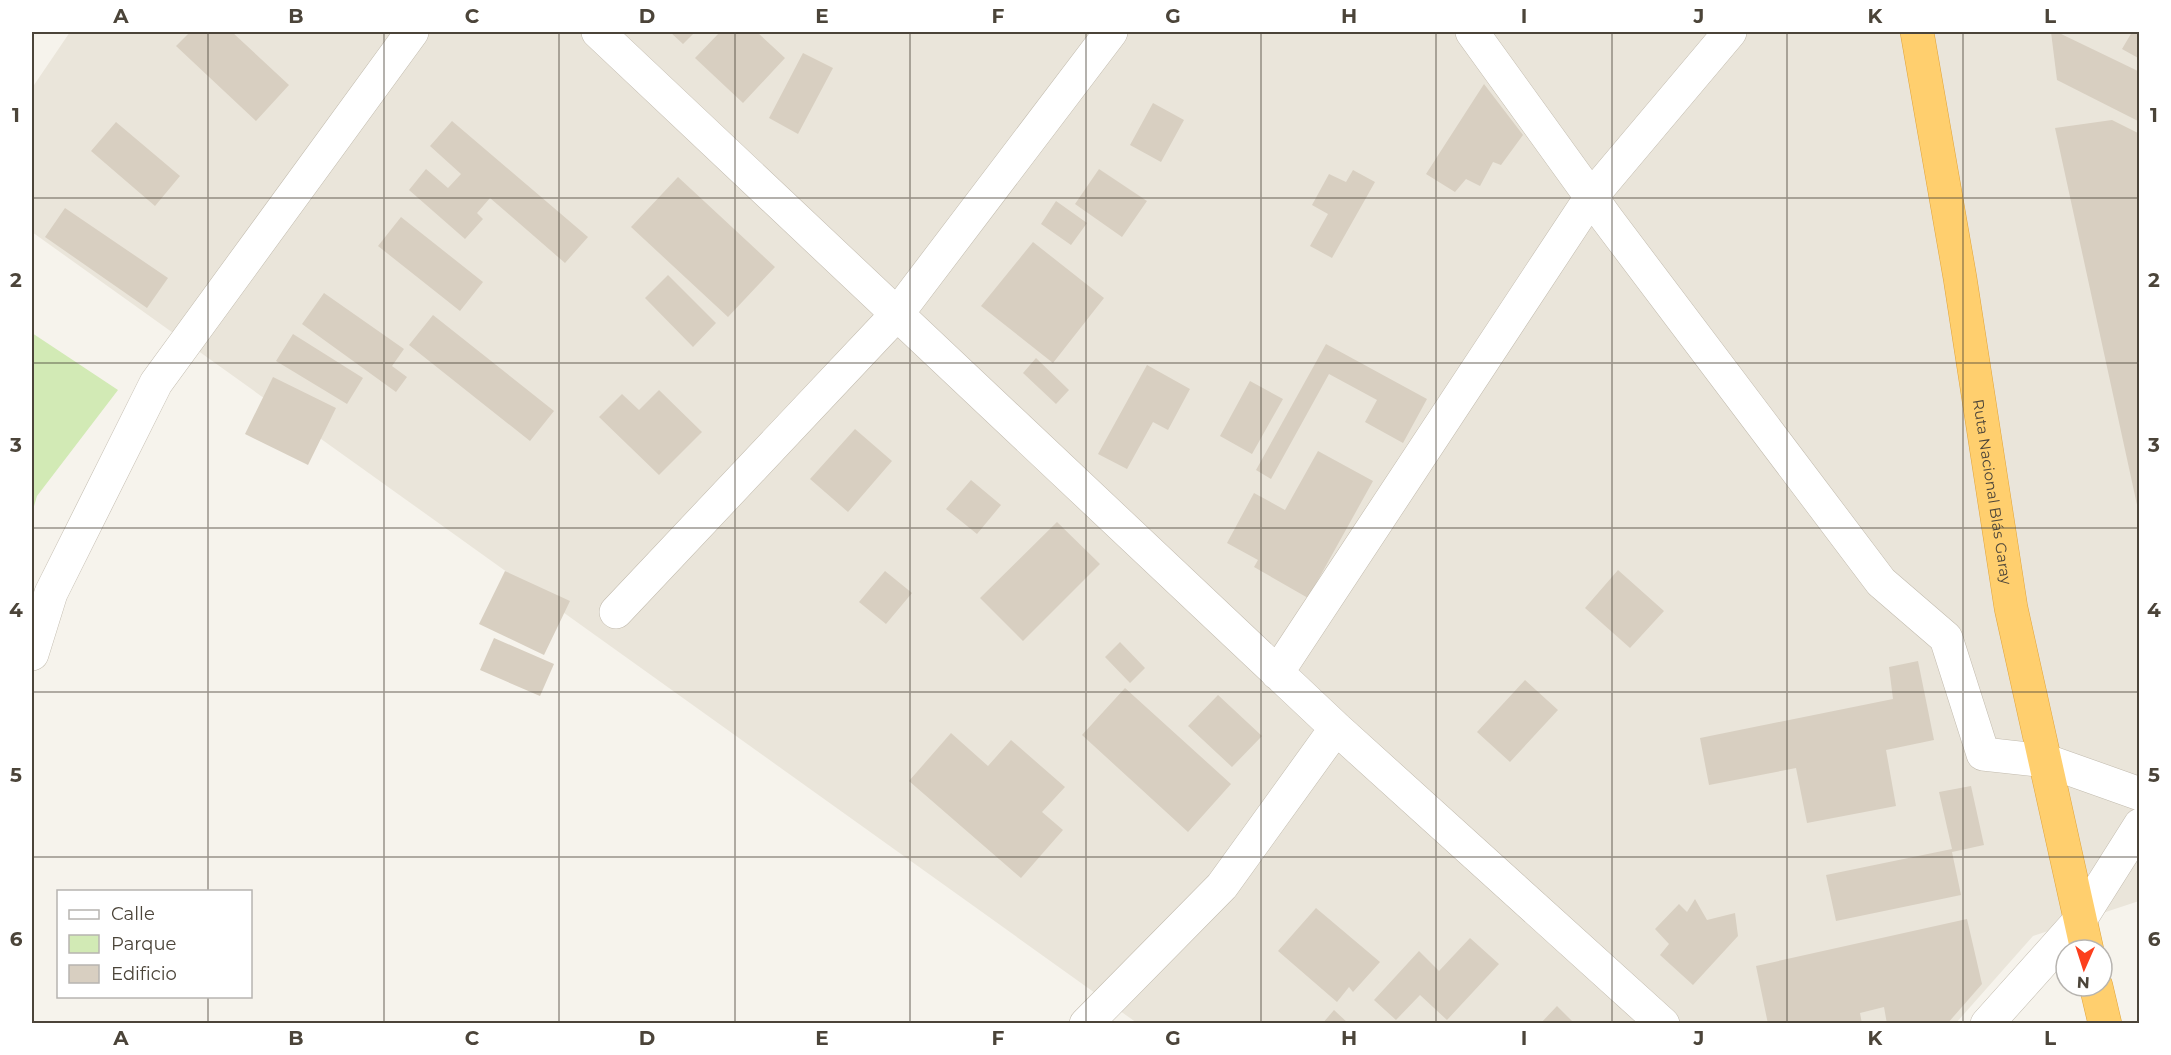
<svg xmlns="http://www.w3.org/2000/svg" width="2171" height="1055" viewBox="0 0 2171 1055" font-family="Montserrat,sans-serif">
  <rect width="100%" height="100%" fill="#f6f3ec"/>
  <!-- residential -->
  <path fill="#eae5da" d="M70 32H2139V901L2033 936 1956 1023H1137L32 232V88Z"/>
  <!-- green -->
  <path fill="#d2eab5" d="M32 333 118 390 37 496 32 513Z"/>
  <!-- building -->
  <path fill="#d8cfc1" d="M190 32H232L289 85 256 121 176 46Z
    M670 32H695L683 44Z
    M720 32H757L785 58 743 103 695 58Z
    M2051 32H2057L2140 72V122L2057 80Z
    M2132 32H2140V59L2122 49Z
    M803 53 833 68 798 134 769 118Z
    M1484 84 1523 135 1501 165 1493 162 1480 186 1466 179 1455 192 1426 174Z
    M1153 103 1184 120 1161 162 1130 145Z
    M2112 120 2140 134 2139 514 2055 128Z
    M452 121 588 237 565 263 490 198 477 213 483 219 465 239 409 190 426 169 448 188 461 174 430 146Z
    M116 122 180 176 155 206 91 151Z
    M1099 169 1147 201 1122 237 1075 204Z
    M1353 170 1375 182 1332 258 1310 246 1328 214 1312 205 1329 174 1346 182Z
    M678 177 775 267 728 317 631 227Z
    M1056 201 1087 223 1071 245 1041 224Z
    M65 208 168 278 147 308 45 237Z
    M401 217 483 282 460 311 378 246Z
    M1033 242 1104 298 1053 363 981 306Z
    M668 275 716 323 693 347 645 298Z
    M324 293 404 349 392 366 407 377 396 392 302 324Z
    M433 315 554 411 530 441 409 345Z
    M293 334 363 378 347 404 276 361Z
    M1326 344 1427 399 1403 443 1365 422 1377 400 1329 374 1271 479 1256 470Z
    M1036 358 1069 390 1056 404 1023 373Z
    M1147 365 1190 389 1168 430 1153 422 1127 469 1098 454Z
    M273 377 336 408 308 465 245 434Z
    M1250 381 1283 399 1252 454 1220 436Z
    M659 390 702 432 659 475 599 417 622 394 639 410Z
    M855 429 892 461 848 512 810 479Z
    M1318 451 1373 481 1308 598 1254 567 1258 560 1227 543 1254 493 1285 510Z
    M971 480 1001 505 977 534 946 509Z
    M1057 522 1100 564 1023 641 980 598Z
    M1618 570 1664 611 1630 648 1585 608Z
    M505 571 570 601 544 655 479 624Z
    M885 571 912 593 886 624 859 602Z
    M494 638 554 664 540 696 480 670Z
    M1120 642 1145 668 1130 683 1105 657Z
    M1918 661 1934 740 1886 750 1896 806 1807 823 1796 768 1709 785 1700 738 1893 699 1889 667Z
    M1525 680 1558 710 1510 762 1477 732Z
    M1125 688 1231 784 1188 832 1082 735Z
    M1218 695 1262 736 1232 767 1188 726Z
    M951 733 988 766 1011 740 1065 787 1042 812 1063 830 1021 878 909 781Z
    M1971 786 1984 845 1952 852 1961 895 1836 921 1826 875 1952 849 1939 792Z
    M1695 899 1707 920 1735 913 1738 936 1693 985 1660 955 1669 944 1655 929 1679 904 1687 912Z
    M1316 908 1380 962 1353 992 1349 987 1337 1002 1278 951Z
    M1967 919 1982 984 1947 1024H1887L1884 1007 1860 1013 1862 1024H1768L1756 966Z
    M1470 938 1499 964 1447 1020 1420 995 1396 1020 1374 1000 1419 951 1439 971Z
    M1557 1006 1575 1024H1540Z
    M1334 1010 1349 1024H1322Z"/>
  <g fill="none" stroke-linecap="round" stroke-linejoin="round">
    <defs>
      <path id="minor" d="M598 32 1336 728 1663 1024
        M1472 32 1607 219 1881 582 1946 638 1983 754 2047 761 2140 794
        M616 612 897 314 1111 32
        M32 654 51 593 156 383 412 32
        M1277 673 1591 197 1730 32
        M1086 1024 1222 886 1336 728
        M1987 1024 2080 920 2140 825"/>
      <g id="highway">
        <path id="s1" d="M1917 32 1960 278 2011 608 2087 950"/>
        <path d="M2096 986 2105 1024"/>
      </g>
    </defs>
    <!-- minor casing -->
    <use href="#minor" stroke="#c2bbae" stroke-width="34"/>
    <!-- highway casing -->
    <use href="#highway" stroke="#e0a43c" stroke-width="34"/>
    <!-- minor -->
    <use href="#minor" stroke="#fff" stroke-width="33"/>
    <!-- highway -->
    <use href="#highway" stroke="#ffcf6e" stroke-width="33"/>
  </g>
  <!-- grid -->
  <path fill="none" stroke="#4b4439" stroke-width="1.5" stroke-opacity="0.55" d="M208 32V892M384 32V1024M559 32V1024M735 32V1024M910 32V1024M1086 32V1024M1261 32V1024M1436 32V1024M1612 32V1024M1787 32V1024M1963 32V1024M32 198H2140M32 363H2140M32 528H2140M32 692H2140M32 857H2140M208 996V1024"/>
  <g text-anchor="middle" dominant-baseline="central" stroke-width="4.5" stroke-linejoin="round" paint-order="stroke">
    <!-- street labels -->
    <g font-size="15" fill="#4b4439" stroke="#fff">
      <text stroke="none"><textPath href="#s1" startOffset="466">Ruta Nacional Blás Garay</textPath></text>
    </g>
  </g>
  <!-- border -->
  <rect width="2171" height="1055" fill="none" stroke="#ffffff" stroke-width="66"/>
  <!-- legend -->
  <rect x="57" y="890" width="195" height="108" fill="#ffffff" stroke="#b7b4b0" stroke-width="1.5"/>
  <rect x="69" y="910" width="30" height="9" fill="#ffffff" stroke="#b7b4b0" stroke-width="1.5"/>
  <text x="111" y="920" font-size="18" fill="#4b4439">Calle</text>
  <rect x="69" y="935" width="30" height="18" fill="#d2eab5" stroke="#b7b4b0" stroke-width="1.5"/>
  <text x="111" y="950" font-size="18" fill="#4b4439">Parque</text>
  <rect x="69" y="965" width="30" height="18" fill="#d8cfc1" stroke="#b7b4b0" stroke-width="1.5"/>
  <text x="111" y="980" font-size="18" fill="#4b4439">Edificio</text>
  <!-- north arrow -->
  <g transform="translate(2084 968) rotate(183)"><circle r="28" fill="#ffffff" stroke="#b7b4b0" stroke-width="1.5"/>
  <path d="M0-4.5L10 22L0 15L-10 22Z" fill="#fc3f1d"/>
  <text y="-9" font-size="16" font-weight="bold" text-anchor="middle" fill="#4b4439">N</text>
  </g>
  <rect x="33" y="33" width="2105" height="989" fill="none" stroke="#4b4439" stroke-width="2"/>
  <g font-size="20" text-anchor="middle" font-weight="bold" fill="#4b4439">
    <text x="121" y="23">A</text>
    <text x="296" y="23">B</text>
    <text x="472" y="23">C</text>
    <text x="647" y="23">D</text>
    <text x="822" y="23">E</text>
    <text x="998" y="23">F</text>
    <text x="1173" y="23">G</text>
    <text x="1349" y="23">H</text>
    <text x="1524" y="23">I</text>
    <text x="1699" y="23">J</text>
    <text x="1875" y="23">K</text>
    <text x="2050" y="23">L</text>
    <text x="16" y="122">1</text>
    <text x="2154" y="122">1</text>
    <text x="16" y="287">2</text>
    <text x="2154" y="287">2</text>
    <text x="16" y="452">3</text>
    <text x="2154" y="452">3</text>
    <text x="16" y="617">4</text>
    <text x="2154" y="617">4</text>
    <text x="16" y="782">5</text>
    <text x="2154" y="782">5</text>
    <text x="16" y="946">6</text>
    <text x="2154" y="946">6</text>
    <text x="121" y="1045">A</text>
    <text x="296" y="1045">B</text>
    <text x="472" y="1045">C</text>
    <text x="647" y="1045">D</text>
    <text x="822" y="1045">E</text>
    <text x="998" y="1045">F</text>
    <text x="1173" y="1045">G</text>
    <text x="1349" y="1045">H</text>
    <text x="1524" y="1045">I</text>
    <text x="1699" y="1045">J</text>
    <text x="1875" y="1045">K</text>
    <text x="2050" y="1045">L</text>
  </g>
</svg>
